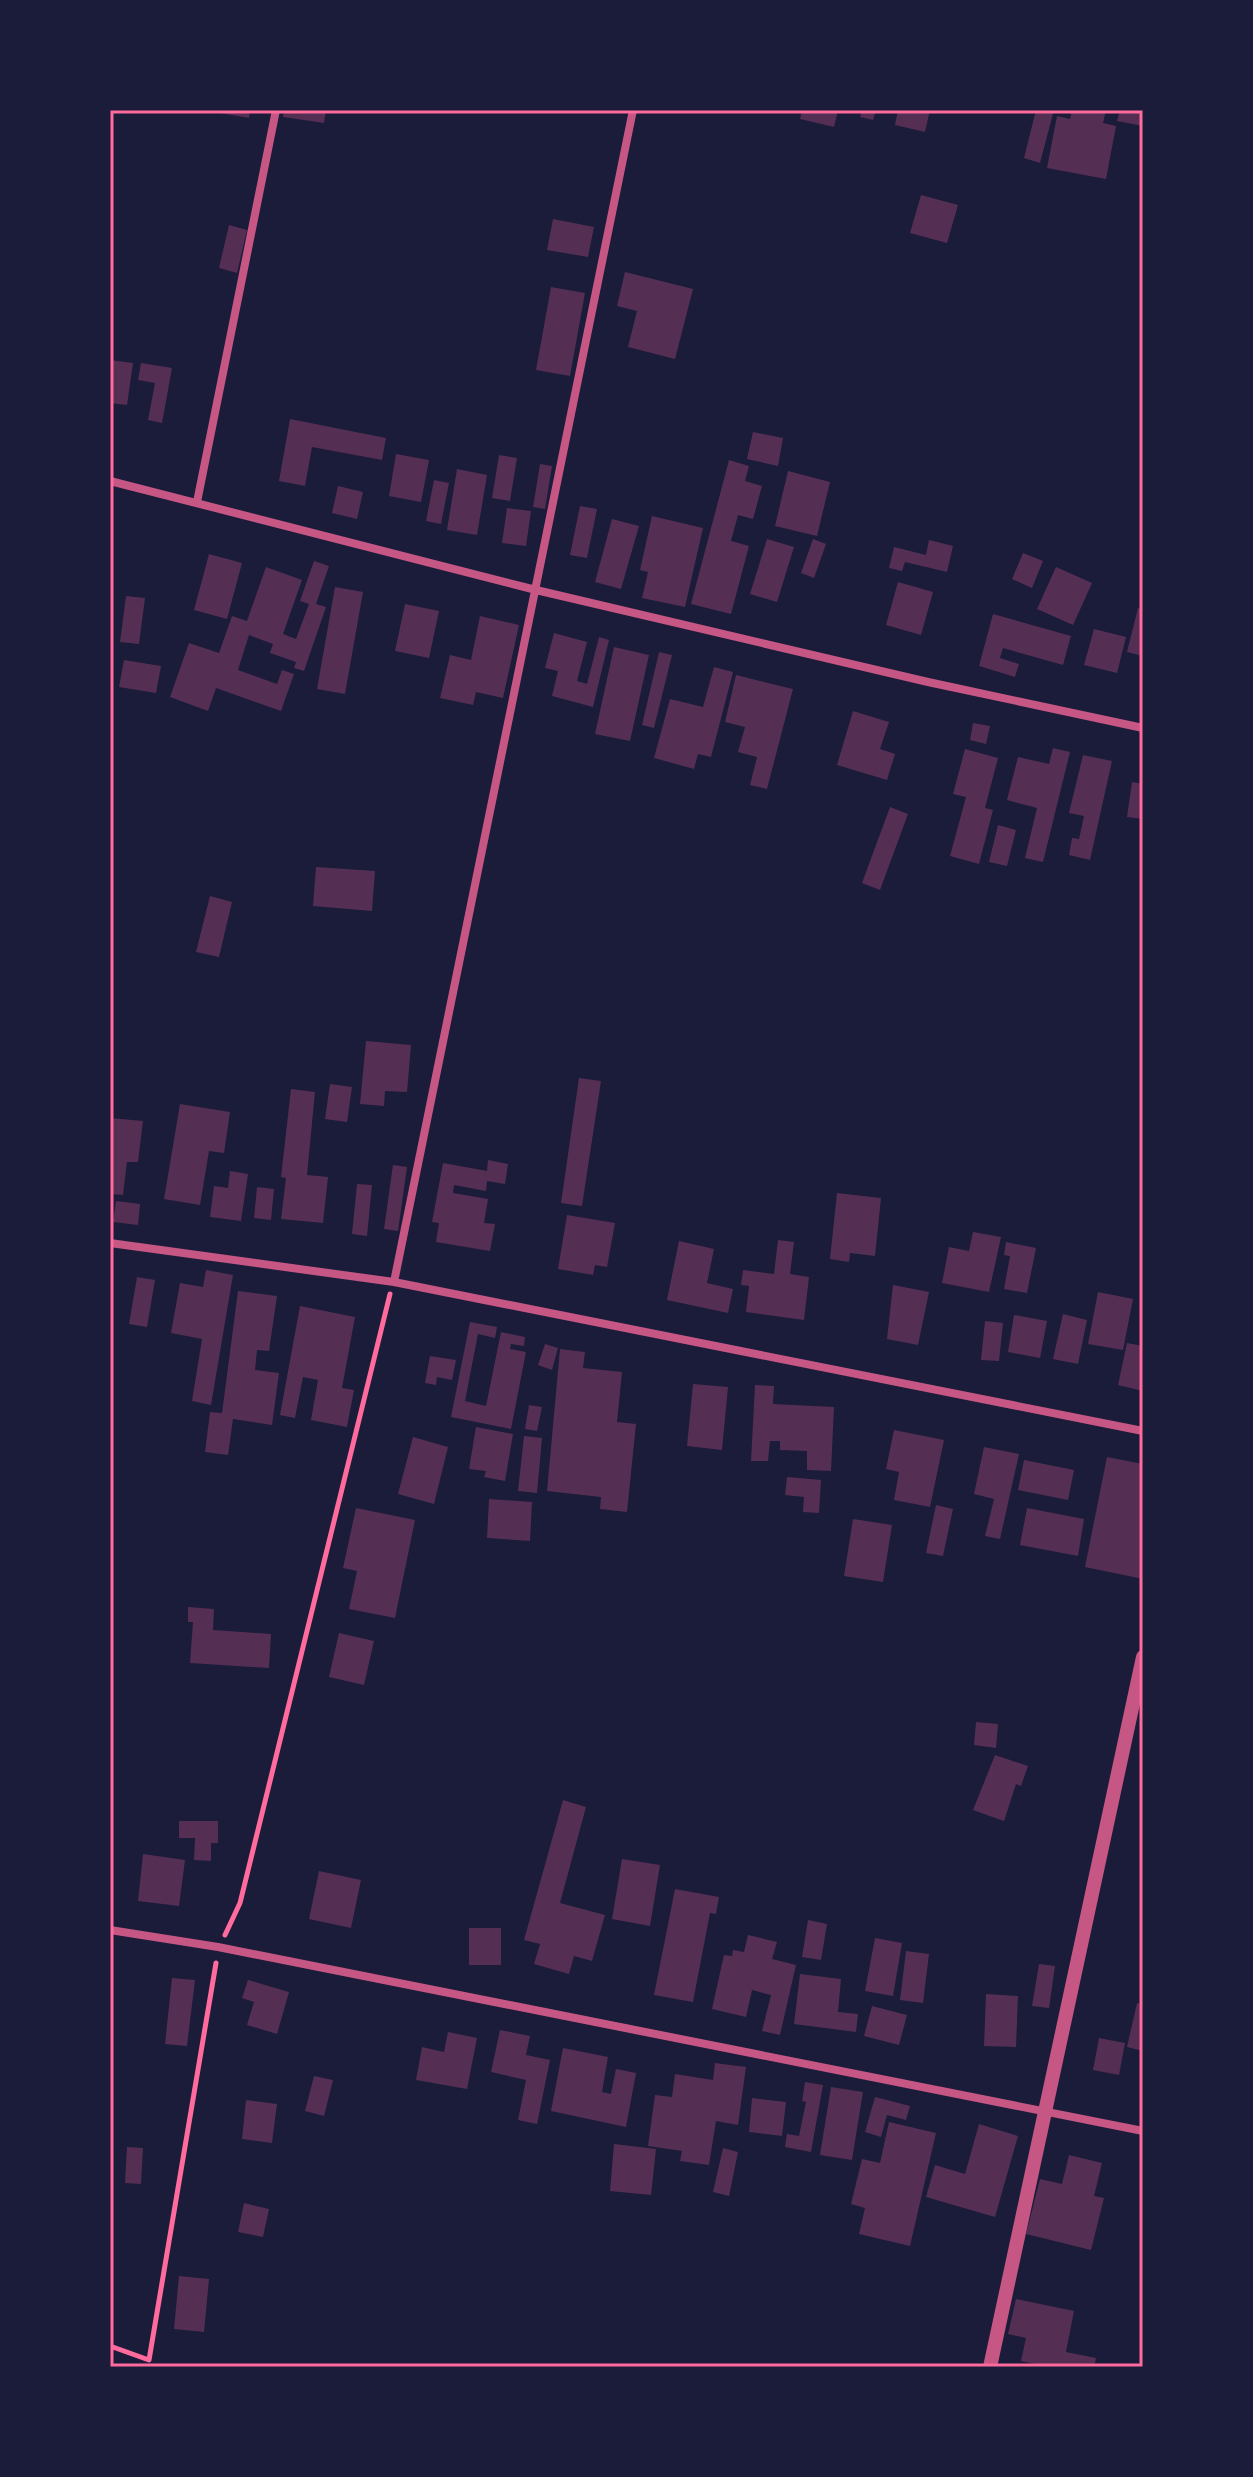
<svg xmlns="http://www.w3.org/2000/svg" width="1253" height="2477" viewBox="0 0 1253 2477" font-family="Ubuntu,sans-serif">
  <rect width="100%" height="100%" fill="#1b1b3a"/>
  <!-- building -->
  <path fill="#542f53" d="M203 110H250L249 118Z
    M284 110H326L324 123 283 117Z
    M802 110H838L834 127 800 119Z
    M862 110H876L873 120 860 117Z
    M898 110H930L925 132 895 125Z
    M1036 110H1054L1040 163 1024 158Z
    M1072 110H1106L1103 123 1116 126 1106 179 1047 168 1057 116 1070 119Z
    M1120 110H1143V126L1117 121Z
    M921 195 958 205 947 243 910 233Z
    M553 219 594 227 588 257 547 250Z
    M229 225 247 230 237 273 219 268Z
    M625 272 693 289 675 359 628 347 637 311 617 306Z
    M551 287 585 293 570 376 536 370Z
    M110 360 133 363 127 405 110 403Z
    M141 363 172 368 162 423 148 420 155 383 138 380Z
    M290 419 386 438 382 460 312 447 305 486 279 481Z
    M753 432 783 438 778 466 747 459Z
    M396 454 429 460 421 502 389 496Z
    M499 455 517 458 510 501 492 498Z
    M729 460 749 466 745 481 762 486 753 519 738 515 731 541 749 546 731 614 691 604Z
    M540 464 552 466 545 509 533 507Z
    M457 469 487 475 477 535 447 530Z
    M788 471 830 482 817 536 775 526Z
    M434 480 449 483 441 524 426 521Z
    M338 486 363 492 357 519 332 513Z
    M580 506 597 509 587 558 570 555Z
    M507 508 531 511 526 546 502 543Z
    M652 516 703 528 685 607 642 598 648 572 640 570Z
    M612 519 639 526 621 589 595 582Z
    M767 539 794 547 777 602 750 594Z
    M813 539 826 544 814 578 801 573Z
    M929 540 953 546 947 572 905 562 902 571 889 568 894 547 926 555Z
    M1023 553 1043 561 1032 588 1012 579Z
    M209 554 242 563 227 619 194 610Z
    M314 561 329 566 316 604 326 607 304 671 294 668 296 662 270 653 273 644 249 635 238 670 277 684 282 670 294 674 281 711 216 688 208 711 170 697 189 643 219 653 232 616 247 621 266 567 302 580 283 634 296 639 309 604 300 601Z
    M1056 567 1092 583 1073 625 1037 609Z
    M898 582 933 592 921 635 886 625Z
    M335 587 363 592 345 694 317 689Z
    M126 596 145 598 139 644 120 642Z
    M405 604 439 611 429 658 395 651Z
    M1138 608 1143 609V656L1127 652Z
    M993 614 1071 636 1063 665 1003 648 1000 658 1019 664 1015 677 979 666Z
    M480 616 519 625 503 698 476 692 473 705 440 698 450 655 471 660Z
    M1094 629 1126 637 1117 673 1084 665Z
    M554 633 587 642 577 681 587 684 599 637 609 640 593 707 552 696 558 671 545 668Z
    M614 647 649 655 630 741 595 734Z
    M659 652 672 655 654 728 642 725Z
    M124 660 161 666 156 693 119 687Z
    M714 667 733 672 711 757 698 754 694 769 654 758 670 699 703 707Z
    M736 675 793 689 767 789 750 785 757 757 738 752 745 727 725 722Z
    M853 711 889 722 880 749 895 754 887 780 837 765Z
    M973 723 990 726 986 744 970 740Z
    M1053 748 1070 752 1043 862 1025 858 1037 808 1007 800 1018 757 1049 764Z
    M965 749 998 758 985 808 993 810 979 864 950 856 966 797 953 794Z
    M1083 755 1112 761 1090 860 1069 855 1072 838 1079 839 1084 816 1069 813Z
    M1132 782 1143 784V819L1127 817Z
    M890 807 908 814 880 890 862 883Z
    M998 825 1016 830 1007 866 989 862Z
    M316 867 375 871 372 911 313 906Z
    M210 896 232 902 219 957 196 952Z
    M366 1041 411 1045 407 1092 385 1091 384 1106 360 1104Z
    M579 1078 601 1081 582 1206 561 1203Z
    M330 1084 352 1087 347 1122 325 1119Z
    M291 1089 315 1092 307 1175 328 1177 323 1223 281 1219 286 1178 281 1177Z
    M180 1104 230 1112 224 1153 209 1151 200 1205 164 1199Z
    M110 1118 143 1121 138 1162H127L123 1195 110 1194Z
    M488 1160 508 1164 505 1184 487 1181 486 1191 454 1185 453 1193 488 1199 484 1223 495 1224 490 1251 436 1242 439 1223 432 1222 443 1163 487 1171Z
    M393 1165 407 1167 398 1231 384 1229Z
    M230 1171 248 1174 241 1221 210 1217 214 1186 228 1188Z
    M357 1184 372 1185 367 1236 352 1234Z
    M257 1187 274 1189 271 1220 254 1218Z
    M837 1193 881 1198 875 1256 850 1253 849 1262 830 1259Z
    M116 1201 140 1204 138 1225 113 1222Z
    M567 1215 615 1223 607 1267 595 1265 593 1275 558 1269Z
    M973 1232 1001 1237 989 1292 942 1283 949 1247 969 1251Z
    M778 1240 794 1242 790 1274 809 1277 804 1320 746 1312 749 1286 741 1285 743 1270 774 1274Z
    M679 1241 714 1249 707 1283 733 1289 728 1313 667 1300Z
    M1006 1242 1036 1248 1027 1293 1004 1289 1010 1256 1004 1255Z
    M206 1270 233 1275 211 1405 192 1401 202 1339 171 1333 180 1283 203 1287Z
    M137 1277 155 1280 147 1327 129 1324Z
    M893 1285 929 1292 918 1345 887 1339Z
    M238 1291 277 1296 269 1351 257 1350 255 1370 279 1373 272 1425 233 1419 228 1455 205 1452 210 1412 222 1413Z
    M1098 1292 1133 1299 1123 1350 1088 1344Z
    M300 1306 355 1317 342 1388 354 1390 347 1427 311 1420 318 1380 303 1377 295 1418 280 1415Z
    M1063 1314 1087 1320 1078 1364 1053 1359Z
    M1014 1315 1047 1321 1040 1358 1008 1352Z
    M985 1321 1003 1323 999 1361 981 1360Z
    M470 1322 497 1327 495 1338 478 1334 465 1401 486 1406 501 1332 525 1337 524 1346 511 1344 510 1349 526 1352 511 1429 451 1417Z
    M1127 1343 1143 1346V1391L1118 1385Z
    M545 1344 558 1348 552 1370 538 1365Z
    M560 1349 585 1352 583 1368 622 1372 617 1422 636 1424 627 1512 600 1509 601 1497 547 1491Z
    M430 1356 456 1360 452 1380 437 1377 436 1385 425 1383Z
    M693 1384 728 1387 722 1450 687 1446Z
    M755 1385 774 1386 773 1404 834 1407 831 1471 807 1470V1451L780 1450V1441H770L768 1461H751Z
    M529 1405 542 1407 537 1431 525 1429Z
    M476 1427 513 1434 505 1481 484 1477 486 1471 469 1469Z
    M894 1430 944 1440 930 1507 894 1500 899 1472 886 1469Z
    M524 1436 542 1438 537 1493 518 1491Z
    M413 1437 448 1447 434 1504 398 1494Z
    M984 1447 1019 1454 1000 1539 985 1536 994 1499 974 1494Z
    M1107 1457 1143 1464V1579L1085 1567Z
    M1024 1460 1074 1470 1068 1500 1018 1490Z
    M787 1477 821 1480 819 1513 803 1512 804 1497 785 1495Z
    M489 1499 532 1502 530 1541 487 1538Z
    M936 1505 953 1509 943 1556 926 1553Z
    M356 1508 415 1520 395 1618 349 1609 357 1571 343 1568Z
    M1027 1508 1084 1519 1078 1556 1020 1545Z
    M853 1519 892 1525 883 1582 844 1576Z
    M188 1607 214 1609 213 1630 271 1634 269 1668 190 1663 193 1622H188Z
    M339 1633 374 1641 364 1685 329 1677Z
    M976 1722 998 1724 996 1748 974 1745Z
    M995 1755 1028 1766 1021 1786 1016 1784 1004 1821 973 1810Z
    M563 1800 586 1807 560 1903 605 1915 592 1961 574 1956 569 1974 534 1964 540 1944 524 1940Z
    M179 1821H218V1843H211V1861L194 1860 195 1838H179Z
    M143 1854 185 1860 179 1906 138 1901Z
    M622 1859 660 1865 650 1926 612 1919Z
    M319 1871 361 1880 351 1928 309 1919Z
    M675 1889 719 1897 716 1914 710 1913 693 2002 654 1995Z
    M808 1920 827 1924 821 1960 802 1957Z
    M469 1928H501V1965H469Z
    M748 1935 777 1942 772 1959 796 1965 780 2035 762 2031 771 1995 752 1990 746 2017 712 2009 724 1955 732 1956 733 1950 744 1952Z
    M875 1938 902 1943 893 1996 865 1991Z
    M906 1951 929 1954 923 2003 900 2000Z
    M1039 1964 1055 1966 1049 2008 1032 2006Z
    M800 1974 841 1979 838 2012 858 2014 856 2032 794 2024Z
    M172 1978 195 1980 187 2046 165 2044Z
    M248 1980 289 1992 277 2034 247 2025 254 2002 242 1998Z
    M986 1994 1018 1996 1016 2047 984 2046Z
    M1137 2003 1143 2005V2051L1127 2047Z
    M872 2006 907 2015 899 2045 864 2036Z
    M500 2030 530 2036 526 2055 550 2060 537 2124 518 2120 526 2080 491 2072Z
    M448 2032 477 2038 467 2089 416 2080 422 2047 444 2052Z
    M1099 2038 1125 2043 1119 2075 1093 2070Z
    M563 2048 608 2057 602 2092 611 2094 616 2069 636 2073 626 2127 551 2111Z
    M715 2063 746 2067 738 2125 716 2121 709 2165 680 2161 682 2151 648 2146 655 2095 672 2097 675 2074 713 2080Z
    M314 2076 333 2080 324 2116 305 2111Z
    M805 2082 823 2085 811 2152 785 2147 787 2134 799 2136 806 2102 802 2101Z
    M831 2087 863 2092 852 2160 820 2155Z
    M875 2097 910 2106 906 2120 887 2115 881 2137 865 2132Z
    M752 2098 786 2102 782 2136 749 2132Z
    M246 2100 277 2104 272 2143 242 2139Z
    M889 2122 936 2133 910 2246 859 2234 865 2208 851 2204 862 2159 880 2163Z
    M979 2124 1018 2136 995 2217 926 2197 935 2165 965 2174Z
    M614 2144 656 2149 651 2195 610 2191Z
    M127 2147 143 2148 141 2184 125 2183Z
    M723 2148 738 2152 729 2196 713 2192Z
    M1069 2155 1102 2163 1094 2196 1104 2198 1091 2250 1026 2234 1040 2179 1062 2184Z
    M244 2203 269 2209 263 2237 238 2232Z
    M179 2276 209 2279 204 2332 174 2329Z
    M1016 2299 1074 2311 1066 2352 1096 2358 1094 2367H1049L1021 2361 1026 2338 1008 2334Z"/>
  <g fill="none" stroke-linecap="round" stroke-linejoin="round">
    <!-- path -->
    <path stroke="#ff6b9d" stroke-width="5" d="M225 1935 240 1903 390 1294
      M110 2346 149 2360 216 1963"/>
    <!-- minor -->
    <path stroke="#c65784" stroke-width="8" d="M110 481 536 590 928 682 1143 728
      M197 502 276 110
      M110 1243 394 1282 1143 1431
      M394 1282 633 110
      M110 1930 218 1947 1143 2131"/>
    <!-- tertiary -->
    <path stroke="#c65784" stroke-width="14" d="M990 2367 1143 1657"/>
  </g>
  <!-- border -->
  <rect width="1253" height="2477" fill="none" stroke="#1b1b3a" stroke-width="224"/>
  <rect x="112" y="112" width="1029" height="2253" fill="none" stroke="#ff6b9d" stroke-width="3"/>
</svg>
